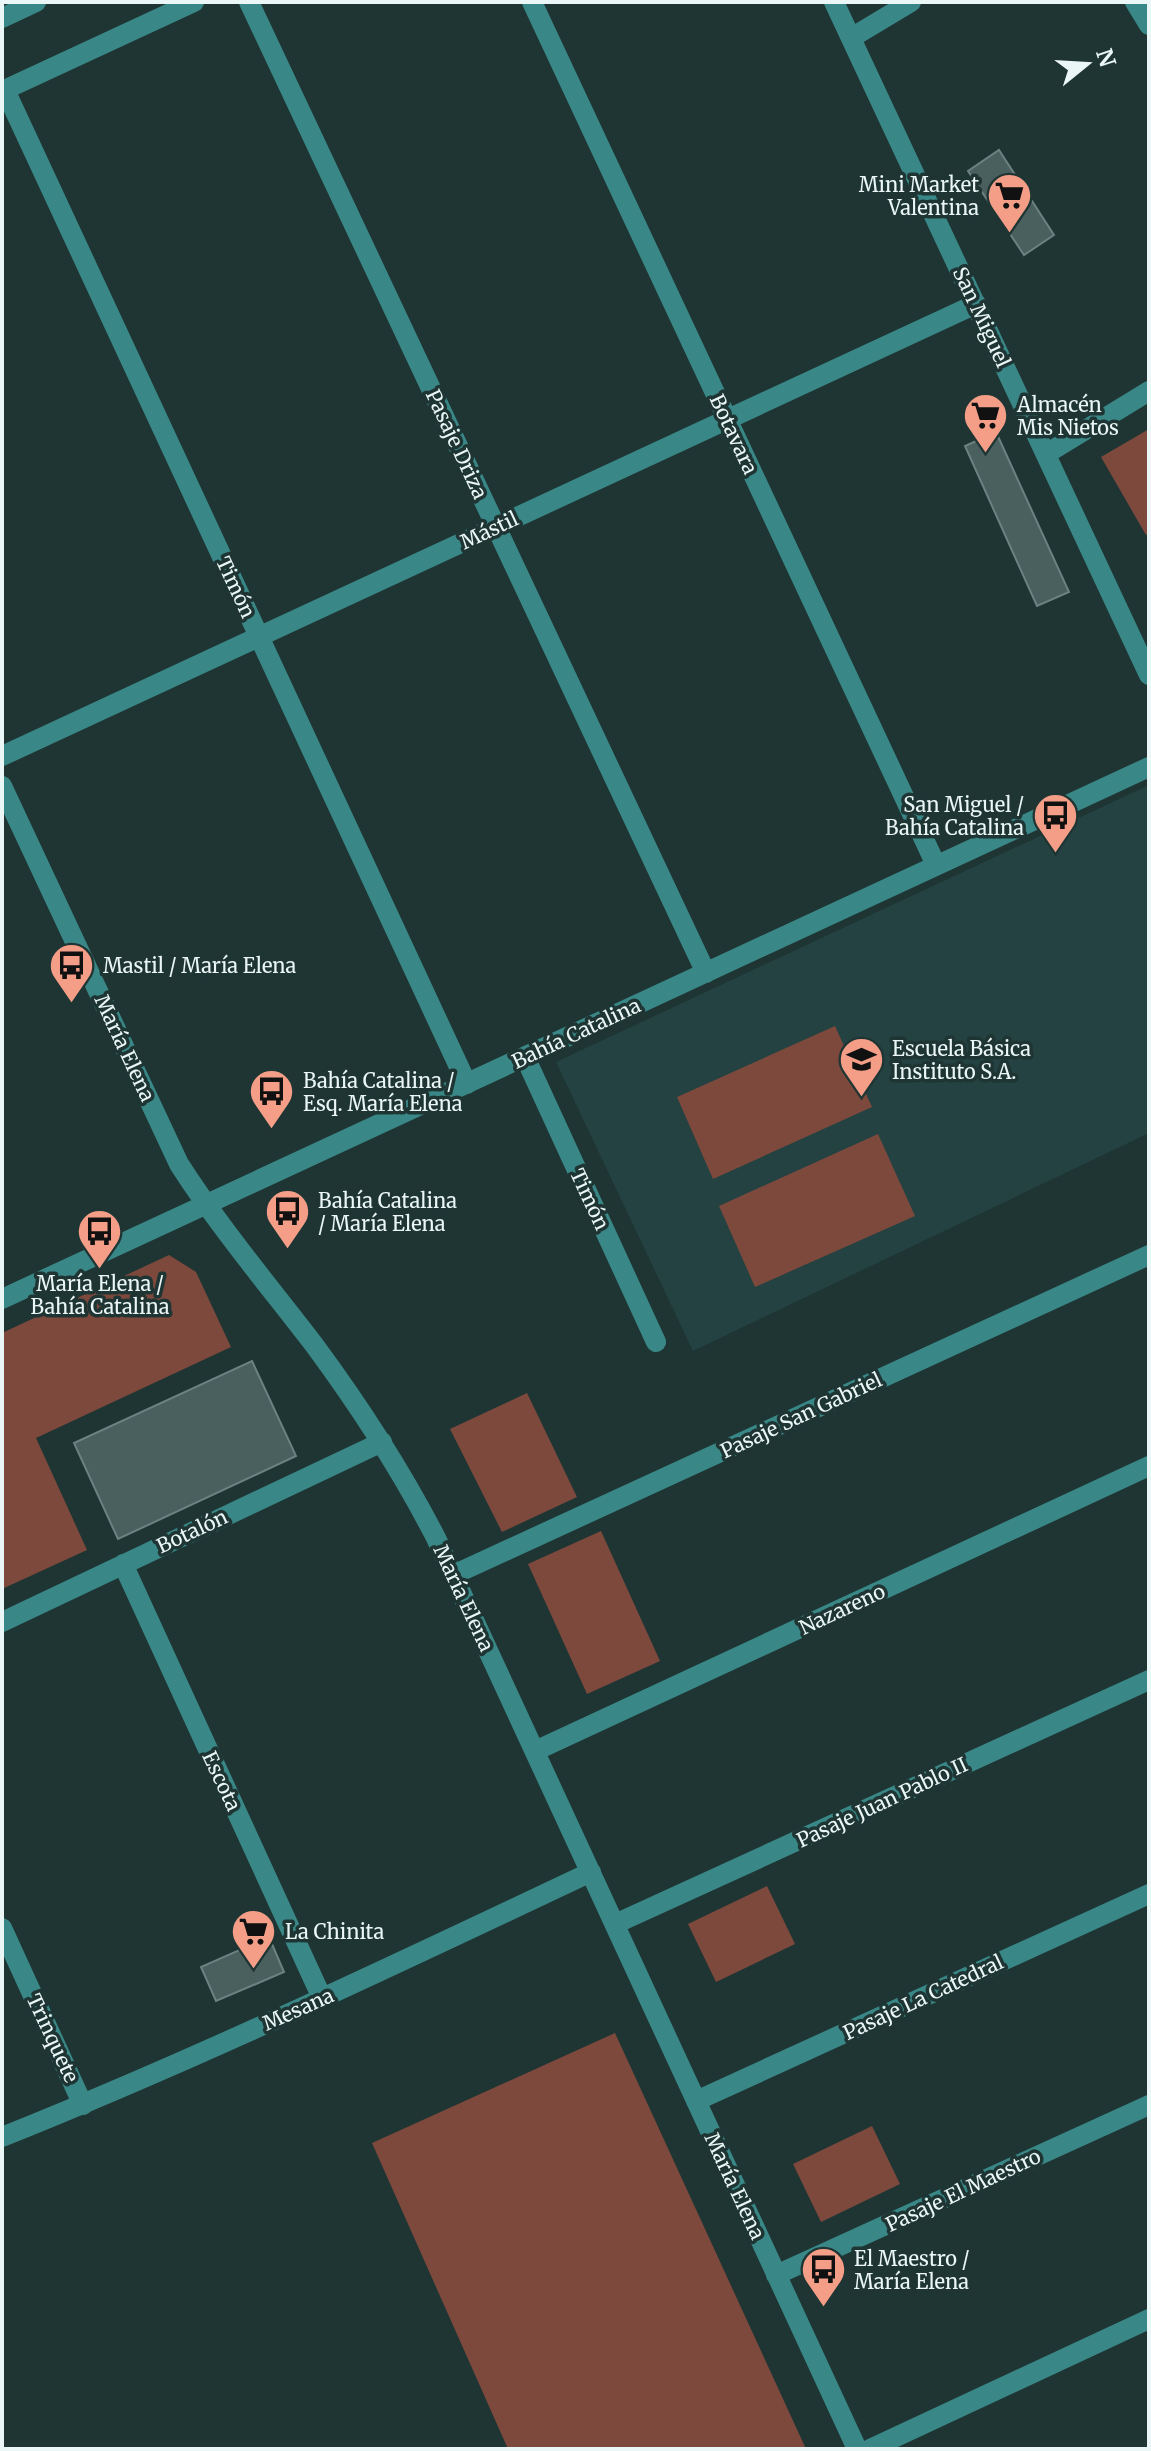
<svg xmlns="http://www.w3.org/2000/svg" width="1151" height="2451" viewBox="0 0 1151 2451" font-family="Merriweather,serif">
  <rect width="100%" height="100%" fill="#1f3534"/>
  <!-- built -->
  <path fill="#234241" d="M1149 785V1133L693 1351 556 1062Z"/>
  <!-- green -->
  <path fill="#7d493c" d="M1149 429V533L1146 535 1101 457Z
    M835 1026 872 1107 713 1179 677 1097Z
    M878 1134 915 1216 755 1287 719 1206Z
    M169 1255 196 1272 231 1347 36 1438 87 1550 2 1589V1333Z
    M527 1393 577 1497 502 1532 450 1429Z
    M601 1531 660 1661 587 1694 528 1564Z
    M767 1886 795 1944 716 1982 688 1924Z
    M615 2033 806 2449H508L372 2143Z
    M872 2126 900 2184 821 2222 793 2164Z"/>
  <!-- building -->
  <path fill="#49605f" stroke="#6b8281" stroke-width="2" d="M999 150 1054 235 1024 255 968 171Z
    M996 432 1069 592 1037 606 965 446Z
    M252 1361 296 1456 118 1539 74 1443Z
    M269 1937 284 1972 216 2001 201 1967Z"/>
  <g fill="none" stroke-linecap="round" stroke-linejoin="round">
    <!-- minor -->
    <path stroke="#398786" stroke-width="20" d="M249 2 706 973
      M532 2 936 865
      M834 2 1149 675
      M1135 2 1149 25
      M2 18 36 2
      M851 38 911 2
      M5 90 467 1084
      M2 91 194 2
      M1046 454 1149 391
      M2 756 976 304
      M2 786 179 1164C220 1228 269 1286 315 1346 360 1407 401 1470 436 1538L857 2449
      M525 1057 656 1342
      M2 1299 1149 767
      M123 1564 322 1998
      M453 1575 1149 1255
      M2 1622 382 1442
      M535 1751 1149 1466
      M615 1924 1149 1680
      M2 1928 83 2105
      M696 2101 1149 1894
      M2 2137C202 2057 396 1964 591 1872
      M776 2275 1149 2105
      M870 2449 1149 2319"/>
  </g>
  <!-- icons -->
  <defs>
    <symbol id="supermarket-pin" viewBox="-11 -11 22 30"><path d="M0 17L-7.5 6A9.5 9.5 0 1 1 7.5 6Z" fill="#f49e88" stroke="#1f3534"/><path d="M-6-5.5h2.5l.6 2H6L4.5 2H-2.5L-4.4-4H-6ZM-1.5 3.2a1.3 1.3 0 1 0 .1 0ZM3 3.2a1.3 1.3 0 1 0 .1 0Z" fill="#111"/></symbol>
    <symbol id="bus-pin" viewBox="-11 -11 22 30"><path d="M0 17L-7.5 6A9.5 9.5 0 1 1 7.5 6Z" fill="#f49e88" stroke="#1f3534"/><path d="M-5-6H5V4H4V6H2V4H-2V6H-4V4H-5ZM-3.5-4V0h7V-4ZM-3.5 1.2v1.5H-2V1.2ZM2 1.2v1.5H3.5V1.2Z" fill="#111"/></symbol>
    <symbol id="school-pin" viewBox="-11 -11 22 30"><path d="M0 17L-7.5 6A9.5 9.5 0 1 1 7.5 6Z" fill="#f49e88" stroke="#1f3534"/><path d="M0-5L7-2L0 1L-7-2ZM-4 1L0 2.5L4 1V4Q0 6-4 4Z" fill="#111"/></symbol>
  </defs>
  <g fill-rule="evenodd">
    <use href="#supermarket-pin" x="984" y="170" width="51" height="69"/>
    <use href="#supermarket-pin" x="960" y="390" width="51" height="69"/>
    <use href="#bus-pin" x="1030" y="790" width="51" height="69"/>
    <use href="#bus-pin" x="46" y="940" width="51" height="69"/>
    <use href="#school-pin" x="836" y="1034" width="51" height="69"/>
    <use href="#bus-pin" x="246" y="1066" width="51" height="69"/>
    <use href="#bus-pin" x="262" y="1186" width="51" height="69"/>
    <use href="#bus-pin" x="74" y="1206" width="51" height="69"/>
    <use href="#supermarket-pin" x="228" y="1906" width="51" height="69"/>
    <use href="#bus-pin" x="798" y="2244" width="51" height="69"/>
  </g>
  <g text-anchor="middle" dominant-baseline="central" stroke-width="7" stroke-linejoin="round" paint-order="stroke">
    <!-- poi labels -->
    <g font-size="20" fill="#eaf7f6" stroke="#1f3534" text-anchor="start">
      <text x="979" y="184" text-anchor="end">Mini Market<tspan x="979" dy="23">Valentina</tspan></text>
      <text x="1017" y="404">Almacén<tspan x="1017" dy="23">Mis Nietos</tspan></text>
      <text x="1024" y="804" text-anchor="end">San Miguel /<tspan x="1024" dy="23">Bahía Catalina</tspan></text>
      <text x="103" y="965">Mastil / María Elena</text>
      <text x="892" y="1048">Escuela Básica<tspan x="892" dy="23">Instituto S.A.</tspan></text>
      <text x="303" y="1080">Bahía Catalina /<tspan x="303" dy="23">Esq. María Elena</tspan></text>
      <text x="318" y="1200">Bahía Catalina<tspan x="318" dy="23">/ María Elena</tspan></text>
      <text x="100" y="1283" text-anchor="middle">María Elena /<tspan x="100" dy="23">Bahía Catalina</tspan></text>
      <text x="285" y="1931">La Chinita</text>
      <text x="854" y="2258">El Maestro /<tspan x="854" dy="23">María Elena</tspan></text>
    </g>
    <!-- street labels -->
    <g font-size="20" fill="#eaf7f6" stroke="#1f3534">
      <text transform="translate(982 317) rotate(65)">San Miguel</text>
      <text transform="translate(734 434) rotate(65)">Botavara</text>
      <text transform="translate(457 444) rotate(65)">Pasaje Driza</text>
      <text transform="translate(489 530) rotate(-25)">Mástil</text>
      <text transform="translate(236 587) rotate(65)">Timón</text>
      <text transform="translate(576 1033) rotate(-25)">Bahía Catalina</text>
      <text transform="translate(125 1048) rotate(65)">María Elena</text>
      <text transform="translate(590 1199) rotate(65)">Timón</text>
      <text transform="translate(801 1415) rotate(-25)">Pasaje San Gabriel</text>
      <text transform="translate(192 1531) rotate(-25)">Botalón</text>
      <text transform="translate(464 1598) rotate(65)">María Elena</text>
      <text transform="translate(842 1609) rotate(-25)">Nazareno</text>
      <text transform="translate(222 1781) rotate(65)">Escota</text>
      <text transform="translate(882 1802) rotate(-25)">Pasaje Juan Pablo II</text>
      <text transform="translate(923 1997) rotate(-25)">Pasaje La Catedral</text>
      <text transform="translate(298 2009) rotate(-24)">Mesana</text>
      <text transform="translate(53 2038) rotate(65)">Trinquete</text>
      <text transform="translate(735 2186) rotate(65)">María Elena</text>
      <text transform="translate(963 2190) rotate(-25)">Pasaje El Maestro</text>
    </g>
  </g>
  <!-- border -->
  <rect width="1151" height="2451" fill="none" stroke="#eaf7f6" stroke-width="8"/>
  <!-- north arrow -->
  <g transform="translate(1087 64) rotate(72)" stroke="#1f3534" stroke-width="6" paint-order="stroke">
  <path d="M0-6L14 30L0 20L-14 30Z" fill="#eaf7f6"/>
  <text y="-12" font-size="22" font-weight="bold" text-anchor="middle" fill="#eaf7f6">N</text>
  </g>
</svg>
